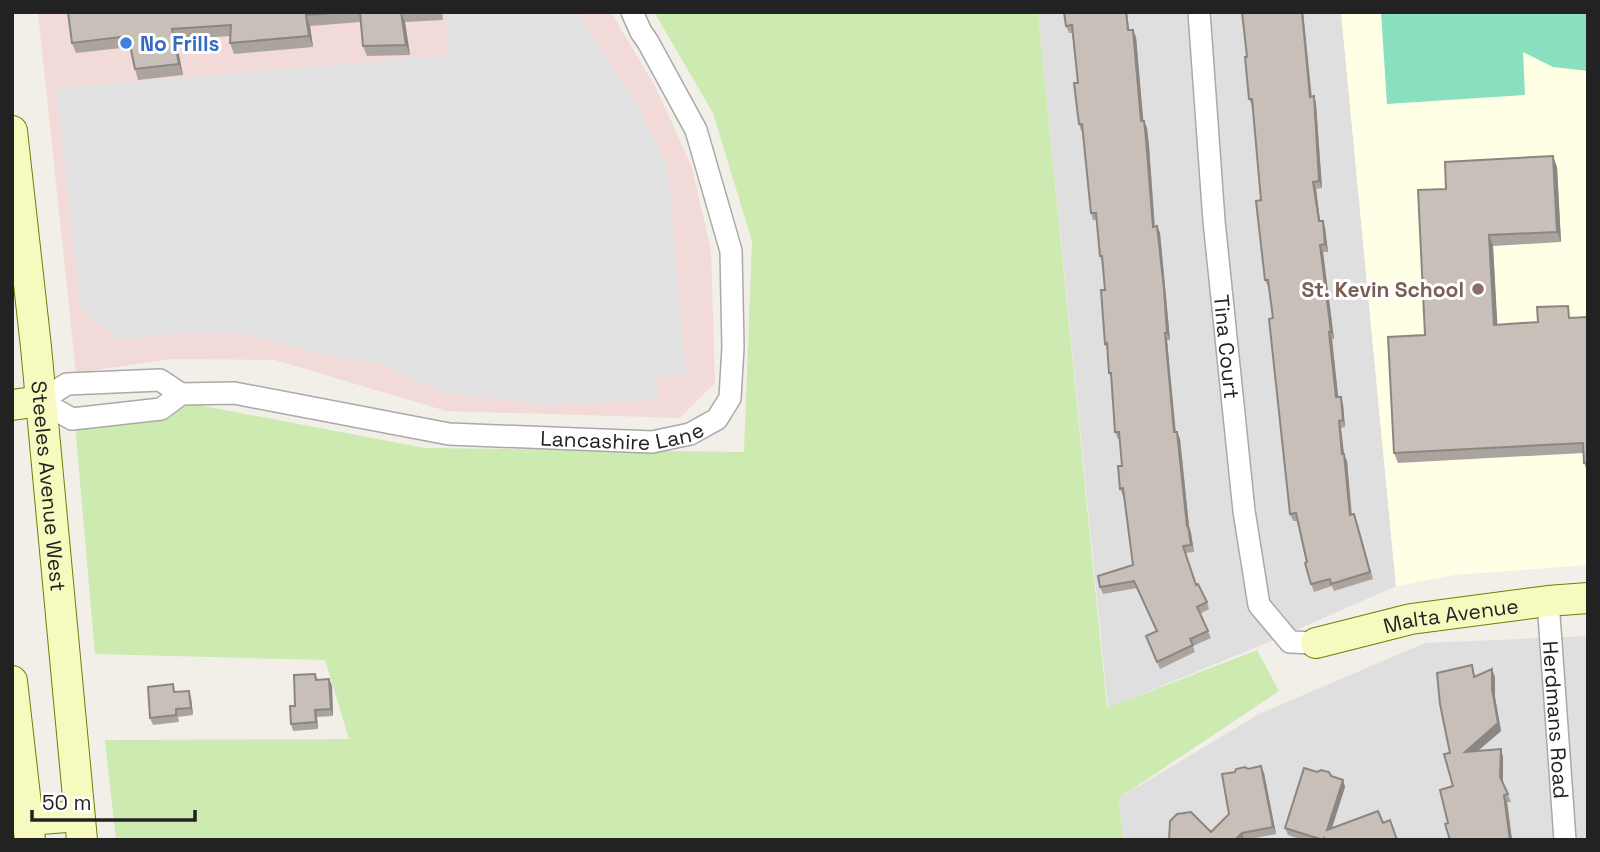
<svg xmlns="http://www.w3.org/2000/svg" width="1600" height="852" viewBox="0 0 1600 852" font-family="'Space Grotesk',sans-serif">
  <rect width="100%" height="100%" fill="#f2efe9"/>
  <!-- residential -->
  <path fill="#e0dfdf" d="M1038 12H1341L1396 586 1276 639 1108 708Z
    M1588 636V840H1123L1119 798 1259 714 1425 643Z"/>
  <!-- commercial -->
  <path fill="#f2dad9" d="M38 12H611L656 88 692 167 711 251 715 383 680 418 446 411 275 360 170 359 76 373Z"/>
  <!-- education -->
  <path fill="#ffffe5" d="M1341 12H1588V565L1455 575 1396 586Z"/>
  <!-- grass -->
  <path fill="#cdebb0" d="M654 12H1038L1107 708 1257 650 1279 691 1119 798 1123 840H116L105 740 349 739 325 660 95 654 74 413 198 405 425 448 744 452 752 241 713 113Z"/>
  <!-- pitch -->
  <path fill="#88e0be" d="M1381 12H1588V71L1553 67 1523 52 1525 95 1387 104Z"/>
  <!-- parking -->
  <path fill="#e2e2e2" d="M445 12H578L636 103 668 167 686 375 658 376 657 400 548 405 444 393 380 364 316 353 244 333 168 334 120 340 81 310 56 88 448 55Z"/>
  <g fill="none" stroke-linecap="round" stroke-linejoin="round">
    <defs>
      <g id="street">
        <path id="s1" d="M1199 12 1214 221 1244 511 1259 605 1290 642 1316 643"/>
        <path id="s2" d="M181 394 161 409 72 419 40 401 67 384 160 380 181 394 234 393 449 434 652 442 690 434 717 419 730 398 733 347 731 251 696 130 648 42 641 32 632 12"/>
        <path id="s3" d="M1548 601 1565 840"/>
      </g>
      <g id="secondary">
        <path id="s4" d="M12 131 36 347 82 840"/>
        <path d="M12 405 40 401"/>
        <path id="s5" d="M1316 643 1411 619 1548 601 1588 598"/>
        <path d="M12 681 30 840"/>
        <path d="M28 820 79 816"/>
      </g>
    </defs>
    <!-- street casing -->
    <use href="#street" stroke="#a9a9a9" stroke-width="24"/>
    <!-- secondary casing -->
    <use href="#secondary" stroke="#707d05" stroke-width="32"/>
    <!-- street -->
    <use href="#street" stroke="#fff" stroke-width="21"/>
    <!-- secondary -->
    <use href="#secondary" stroke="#f7fabf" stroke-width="30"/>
  </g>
  <!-- wall -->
  <path fill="#aba49e" d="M68 12H442L443 20 405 22 410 55 367 56 363 46 361 22 310 26 313 47 234 54 230 43V36L176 40 183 75 138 80 135 69 130 47 76 53 72 43Z
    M1064 12 1129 30 1136 37 1143 121H1144L1147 128 1149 146 1155 226H1157L1160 233 1166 297 1170 340H1167L1176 432H1177L1180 439 1189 526 1191 533 1194 552 1186 553 1196 585 1207 602 1209 609 1200 614 1211 638 1193 646 1195 652 1160 669 1146 636 1157 631 1137 588 1103 594 1100 587 1133 565 1124 496H1123L1120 489 1122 466 1120 439H1118L1115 432 1111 378 1109 373 1108 351 1105 344V290L1103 264 1100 256 1097 220H1093L1091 213 1083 131H1081L1079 124 1078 83 1072 33H1069L1066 26Z
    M1242 12H1303L1312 97 1314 96 1316 104 1322 188 1316 189 1320 221H1323L1325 228 1328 252H1323L1334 339H1332L1338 397 1343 404 1345 427 1341 428 1344 454 1347 461 1352 515 1354 514 1357 521 1373 579 1334 591 1332 586 1314 592 1311 584 1297 521H1293L1290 514 1273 318 1269 287H1268L1265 280 1261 200 1253 106H1252L1249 99 1247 57Z
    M1557 167 1561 242 1493 246 1497 325 1538 322 1572 317H1588V473L1584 463V453L1398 463 1394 453 1425 335 1446 189Z
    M1472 665 1475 676 1495 677V697L1501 731 1478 751 1503 757V783L1511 802H1507L1512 840H1450L1448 823 1453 786 1450 753Z
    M315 674 318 680 329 679 332 686 333 716 317 717 318 729 293 731 291 724 295 706Z
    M189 691 191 698 193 715 178 717 179 722 153 725 150 718 176 692Z
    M1248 769 1264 773 1276 834 1245 840H1169L1211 832 1229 814Z
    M1317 772 1343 780 1345 787 1332 828 1383 823 1397 840H1302L1288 835 1285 828Z"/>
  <!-- shaded-wall -->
  <path fill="#8b8681" d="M401 12 405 22 410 55 406 45Z
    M1126 12H1127L1130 37 1128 30Z
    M1302 12H1303L1312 104 1310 97Z
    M306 15 310 26 313 47 309 36Z
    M172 29 176 40 183 75 179 64Z
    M1133 30 1136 37 1144 128 1141 121Z
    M1314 96 1316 104 1322 188 1319 181Z
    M1144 121 1147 128 1149 146 1155 234 1153 227Z
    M1553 156 1557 167 1561 242 1557 232Z
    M1313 182 1316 189 1321 228 1319 221Z
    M1323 221 1325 228 1328 252 1325 244Z
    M1157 226 1160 233 1170 340 1167 333Z
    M1489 235 1493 246 1498 335 1494 325Z
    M1320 245 1323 252 1334 339 1331 332Z
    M1329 332 1332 339 1339 404 1336 397Z
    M1165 333 1167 340 1176 439 1174 432Z
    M1341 397 1343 404 1345 427 1343 420Z
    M1339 421 1341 428 1344 454 1347 461 1352 523 1350 515Z
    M1177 432 1180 439 1189 526 1191 533 1194 552 1187 526Z
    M1492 669 1495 677V697L1501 731 1467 760 1465 752 1492 689Z
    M329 679 332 686 333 716 331 709Z
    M189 691 191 698 193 715 191 708Z
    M315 710 317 717 318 729 316 722Z
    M1501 749 1503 757V784L1500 777Z
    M1261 766 1264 773 1276 834 1273 827Z
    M1343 780 1345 787 1329 837 1327 830Z
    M1504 795 1507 802 1512 840H1510Z
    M1242 833 1245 840H1235Z"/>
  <!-- building -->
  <path fill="#c7bfb8" stroke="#8b8681" stroke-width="2" d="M68 12H345L306 15 309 36 230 43 231 25 172 29 179 64 135 69 128 36 72 43Z
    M360 12H401L406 45 363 46Z
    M1064 12H1126L1128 30H1133L1141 121H1144L1146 139 1153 227 1157 226 1164 289 1167 333H1165L1174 432H1177L1187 526H1188L1191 545 1183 546 1196 585 1198 584 1207 602 1197 607 1208 631 1190 639 1193 645 1157 662 1146 636 1157 631 1134 581 1100 587 1098 576 1133 565 1123 488 1120 489 1118 466H1122L1119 432H1115L1111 373H1109L1107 343 1105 344 1101 290H1105L1102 256H1100L1096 213H1091L1082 124H1079L1074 83H1078L1072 25 1066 26Z
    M1242 12H1302L1310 97 1314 96 1319 181 1313 182 1319 221H1323L1325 244 1320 245 1331 332H1329L1336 397H1341L1343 420 1339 421 1342 454H1344L1350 515 1354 514 1370 572 1331 584 1330 579 1311 584 1305 563 1307 562 1296 513 1290 514 1269 319 1273 318 1268 280H1265L1256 201 1261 200 1252 99H1249L1245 57H1247Z
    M1553 156 1557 232 1489 235 1494 325 1538 322 1537 307 1568 306 1569 318 1588 317V463H1584L1583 443 1394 453 1388 337 1425 335 1418 190 1446 189 1445 162Z
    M1472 665 1474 677 1492 669V689L1498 723 1465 752 1501 749 1500 777 1508 794 1504 795 1510 840H1450L1445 824 1448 823 1440 790 1453 786 1444 754 1450 753 1440 704 1437 673Z
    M315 674 316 680 329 679 331 709 315 710 316 722 291 724 290 706H295L294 675Z
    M173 684 174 692 189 691 191 708 176 709V715L150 718 148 687Z
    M1261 766 1273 827 1242 833 1235 840H1169L1170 821 1177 814 1191 812 1211 832 1229 814 1222 774 1235 772 1236 769 1245 767 1248 769Z
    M1304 768 1317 772 1321 770 1329 772 1331 776 1343 780 1327 830 1378 811 1383 823 1390 820 1397 840H1325L1324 838 1323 840 1285 828Z"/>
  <!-- markers -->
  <circle fill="#3f7fe0" stroke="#fff" stroke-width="2.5" cx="126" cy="43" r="7"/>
  <circle fill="#8d6e63" stroke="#fff" stroke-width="2.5" cx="1478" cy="289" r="7"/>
  <g text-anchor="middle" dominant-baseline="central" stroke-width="6" stroke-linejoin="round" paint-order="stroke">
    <!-- shop labels -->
    <g font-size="21" font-weight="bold" fill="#366cbe" stroke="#fff" text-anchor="start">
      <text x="140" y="43">No Frills</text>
    </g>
    <!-- education labels -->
    <g font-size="21" font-weight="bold" fill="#785e54" stroke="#fff" text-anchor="end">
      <text x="1464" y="289">St. Kevin School</text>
    </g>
    <!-- street labels -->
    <g font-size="21" fill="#222" stroke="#fff">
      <text stroke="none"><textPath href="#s1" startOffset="336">Tina Court</textPath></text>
      <text stroke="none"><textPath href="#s2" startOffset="747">Lancashire Lane</textPath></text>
      <text stroke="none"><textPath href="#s4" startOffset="357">Steeles Avenue West</textPath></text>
      <text stroke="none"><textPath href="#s5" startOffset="138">Malta Avenue</textPath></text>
      <text stroke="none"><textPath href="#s3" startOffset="119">Herdmans Road</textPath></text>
    </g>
  </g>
  <!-- border -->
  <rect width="1600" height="852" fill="none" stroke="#222222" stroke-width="28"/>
  <!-- scale -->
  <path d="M32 810v10h163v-10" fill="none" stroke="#222222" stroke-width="3.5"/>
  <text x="42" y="810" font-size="21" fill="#222222" stroke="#ffffff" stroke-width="5" paint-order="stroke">50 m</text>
</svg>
